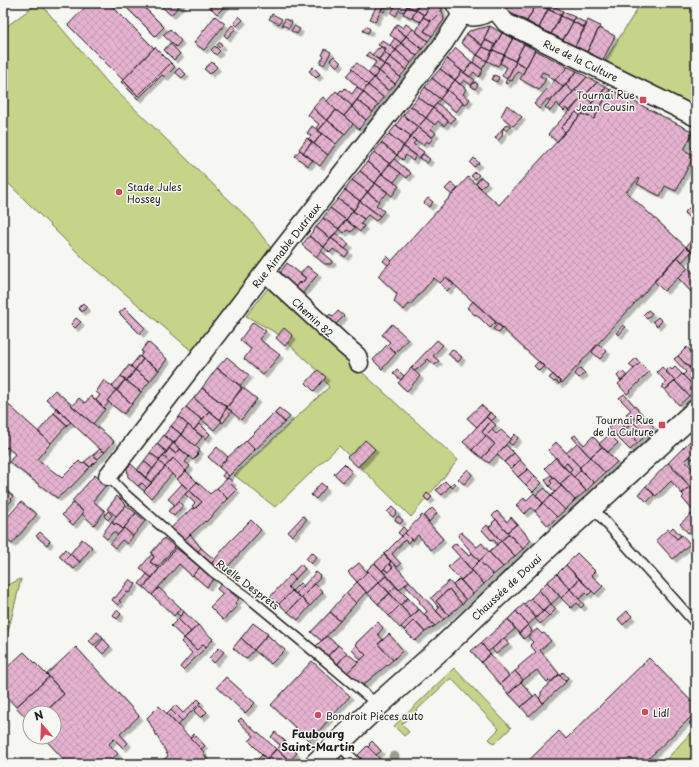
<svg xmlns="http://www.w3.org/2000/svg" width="699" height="767" viewBox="0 0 699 767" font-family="'Playpen Sans',sans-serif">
  <defs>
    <pattern id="building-cross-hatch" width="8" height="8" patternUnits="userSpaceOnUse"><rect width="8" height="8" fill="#e5b2cf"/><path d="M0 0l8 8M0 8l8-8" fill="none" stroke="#c498b1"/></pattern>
    <filter id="shadow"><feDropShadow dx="3.5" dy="3.5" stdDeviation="0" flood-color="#0004"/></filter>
  </defs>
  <rect width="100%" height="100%" fill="#f6f6f2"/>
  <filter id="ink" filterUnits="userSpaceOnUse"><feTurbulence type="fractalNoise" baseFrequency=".025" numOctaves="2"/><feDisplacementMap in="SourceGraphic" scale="8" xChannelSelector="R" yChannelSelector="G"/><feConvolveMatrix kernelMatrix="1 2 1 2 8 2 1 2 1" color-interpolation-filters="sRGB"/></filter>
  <g filter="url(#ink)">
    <!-- green -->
    <path fill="#c5d488" stroke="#707852" d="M38 3H40L108 83 250 220 277 256 194 353 107 278 87 262 3 178V29Z
      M641 3H696V112L604 62Z
      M269 287 458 460 411 517 339 446 275 507 234 475 329 387 320 373 278 334 246 316Z
      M21 579 6 640 3 643V587Z
      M454 668 511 728 494 744 489 739 499 729 451 678 402 724 409 732 404 736 394 726Z
      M696 727V751L685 764H662Z"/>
    <!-- building -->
    <path fill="url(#building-cross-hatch)" stroke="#1c1c1c" filter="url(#shadow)" d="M89 3H109L154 48 123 80 68 25Z
      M122 3H140L164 27 155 36Z
      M166 3H182L171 15 162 7Z
      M206 3H223L226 5 217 14Z
      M374 3H385L375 22 370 19 377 5Z
      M385 3H397L394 7 388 4 384 12 381 10Z
      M397 3H403L407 5 404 12 399 10 396 16 391 13Z
      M408 3H420L416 10 407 6Z
      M420 3H431L424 15 416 10Z
      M431 3H440L442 10 431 21 423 17Z
      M504 3H537L527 21 506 11Z
      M537 3 548 9 539 28 527 21Z
      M537 3H552L549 10Z
      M551 5 563 11 561 16 549 10Z
      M407 6 416 10 412 18 403 14Z
      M548 9 561 15 551 34 539 28Z
      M416 10 424 15 421 22 412 18Z
      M442 10 444 20 432 36 424 31 431 21Z
      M563 12 575 17 572 21 561 16Z
      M272 14 282 19 279 24 269 19Z
      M215 16 225 24 204 50 194 43Z
      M239 16 243 20 237 26 234 23Z
      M561 16 573 22 563 40 551 34Z
      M423 17 431 21 424 31 432 36 428 41 416 32Z
      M575 17 587 24 585 28 572 21Z
      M285 19 292 22 289 28 282 25Z
      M588 20 600 26 587 52 575 46Z
      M573 22 585 28 575 46 563 40Z
      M397 24 403 28 406 24 413 29 406 36 395 27Z
      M232 25 236 28 227 38 224 35Z
      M294 26 300 29 297 34 291 31Z
      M366 26 370 29 368 33 363 31Z
      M490 26 502 33 495 45 484 39Z
      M490 26 484 39 485 40 482 45 467 34 469 31Z
      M395 27 406 36 401 43 390 35Z
      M599 28 615 36 603 60 587 52Z
      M170 29 181 41 176 47 163 35Z
      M413 29 428 41 422 49 406 36Z
      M502 33 513 38 504 55 493 50Z
      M467 34 483 47 477 55 461 43Z
      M406 36 422 49 417 56 401 43Z
      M395 38 401 43 396 50 390 45Z
      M513 38 524 44 515 61 504 55Z
      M382 40 396 50 390 57 384 52V53L386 49 385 47 383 48 378 45Z
      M485 40 495 45 492 51 483 47 482 45Z
      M220 42 222 45 219 48 217 45Z
      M170 43 180 54 174 60 164 50Z
      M401 43 417 56 411 63 396 50Z
      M524 44 535 50 526 67 515 61Z
      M215 46 220 51 216 55 211 50Z
      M155 47 171 63 138 96 123 80Z
      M381 47 386 49 381 57 378 59 372 55 378 48 379 49Z
      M483 47 492 51 487 61 477 55Z
      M456 48 472 62 464 73 447 59Z
      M325 49 331 52 324 65 320 63 324 56 322 55Z
      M396 50 411 63 406 70 390 57Z
      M493 50 504 55 498 66 487 61Z
      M535 50 568 67 555 80 548 77 550 75 542 72 540 76 546 79 539 90 520 79Z
      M369 52 384 65 379 71 373 66 376 62 366 55Z
      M384 52 390 57 384 65 379 59Z
      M477 55 487 61 482 69 473 62Z
      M504 55 516 62 507 79 502 76 507 67 500 63Z
      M334 56 341 63 337 67 330 60Z
      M390 57 406 70 400 77 385 64Z
      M447 59 462 71 455 80 440 69Z
      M212 62 217 67 210 74 204 69Z
      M472 62 483 70 479 77 474 72 470 77 464 73Z
      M516 62 526 67 523 74 517 71 512 81 510 80 508 84 505 83Z
      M171 63 175 67 165 77 162 75 138 99 121 82 123 80 138 96Z
      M357 63 374 78 368 85 351 68Z
      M385 64 400 77 395 84 379 71Z
      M373 66 379 71 374 78 368 73Z
      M313 67 320 74 316 78 309 71Z
      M568 67 577 71 563 87 555 80Z
      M179 68 186 74 182 78 175 72Z
      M352 69 368 85 363 92 346 76Z
      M440 69 455 80 447 90 432 78Z
      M379 71 395 84 389 91 374 78Z
      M462 71 475 80 471 85 464 80 460 85 455 80Z
      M577 71 587 77 573 92 566 85Z
      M494 75 499 77 497 82 492 80Z
      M587 77 597 82 583 97 575 90Z
      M374 78 389 91 384 98 368 85Z
      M432 78 447 90 440 99 425 87Z
      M455 80 466 89 463 94 470 99 466 105 447 90Z
      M555 80 563 87 550 101 547 99 539 109 534 104Z
      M475 82 478 85 475 89 471 86Z
      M597 82 607 87 592 103 585 96Z
      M368 85 384 98 378 105 363 92Z
      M566 85 573 92 560 107 557 103 550 111 545 107Z
      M357 87 363 92 352 106 338 93 341 90 343 91 345 88 352 94Z
      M425 87 440 99 433 108 418 97Z
      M606 87 610 90 594 119 590 116 589 117 582 114Z
      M610 89 693 132 684 150 694 155 676 191 665 186 660 196 637 184 640 179 639 178 626 192 686 247 562 383 446 277 440 283 434 278 410 305 409 304 404 310 394 302 397 294 378 276 468 177 499 205 582 114 589 117 590 116 594 119Z
      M447 90 463 103 456 112 440 99Z
      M575 90 582 97 570 112 566 108 564 111 560 107Z
      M336 91 352 106 344 116 336 110 327 101Z
      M363 92 378 105 373 112 357 100Z
      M585 96 592 103 580 116 576 112 561 128 565 132 557 142 548 134 582 97H583Z
      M323 97 336 110 327 121 313 108Z
      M418 97 433 108 426 118 411 106Z
      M357 100 373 112 366 120 352 107Z
      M437 103 455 118 451 123 433 108Z
      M507 105 522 117 513 126 501 116Z
      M411 106 426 118 418 127 403 115Z
      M352 107 366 120 359 129 344 116Z
      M313 108 327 121 319 130 316 128 319 124 308 115Z
      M433 108 448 121 444 126 438 121 435 125 426 118Z
      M336 110 351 122 353 124 345 134 327 120Z
      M576 112 580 116 565 132 561 128Z
      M403 115 418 127 411 136 396 125Z
      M426 118 435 125 431 129 436 133 432 138 418 127Z
      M327 120 345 134 336 144 318 131Z
      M507 124 511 126 507 131 503 128Z
      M396 125 411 136 404 146 389 134Z
      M312 126 322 133 314 144 308 139 311 136 307 133Z
      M418 127 433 138 429 143 426 141 423 145 411 137Z
      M503 128 502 136 498 141 495 138Z
      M322 133 336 144 328 155 314 144Z
      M389 134 404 146 397 155 381 143Z
      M411 137 416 141 413 144 424 152 419 158 403 146Z
      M307 138 312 142 303 153 299 149Z
      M312 142 328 155 320 166 303 153Z
      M381 143 397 155 390 164 374 152Z
      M696 143V153L691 148Z
      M403 146 416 155 413 161 406 155 403 160 397 155Z
      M300 150 313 160 308 166 295 156Z
      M374 152 390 164 382 173 367 162Z
      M423 154 430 159 427 163 420 158Z
      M474 158 479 163 474 167 470 163Z
      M394 159 411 173 407 178 389 164Z
      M367 162 382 173 375 183 360 171Z
      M389 164 401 173 394 182 382 174Z
      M360 171 375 183 368 192 352 180Z
      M475 172 479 175 475 179 471 176Z
      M382 174 399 186 392 196 375 183Z
      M481 177 487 182 481 188 476 183Z
      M352 180 368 192 360 201 345 190Z
      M375 183 388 192 384 197 383 196 379 201 367 192Z
      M451 183 458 189 452 195 445 189Z
      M345 190 360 201 354 210 338 199Z
      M367 192 379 201 376 205 384 211 380 216 360 201Z
      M428 198 433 202 429 207 424 203Z
      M338 199 353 210 346 220 330 208Z
      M360 201 380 216 376 221 368 215 364 219 353 211Z
      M696 201V224L684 213Z
      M330 208 346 220 339 229 323 218Z
      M353 211 364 219 361 224 364 226 360 232 346 220Z
      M323 218 339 229 331 239 316 227Z
      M346 220 355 227 351 232 347 230 344 233 338 229Z
      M316 227 331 239 324 247 309 236Z
      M335 233 349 244 345 249 331 238Z
      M309 236 324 247 317 257 302 245Z
      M331 238 349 252 345 257 333 249 330 253 324 247Z
      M693 238 696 241V250L694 253 686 247Z
      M686 247 692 251 682 262 677 256Z
      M321 251 333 261 331 264H325L316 257Z
      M387 256 392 261 388 265 383 261Z
      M677 256 688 268 664 291 654 281Z
      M287 263 306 278 301 284 299 282 294 289 282 278 281 271Z
      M307 266 318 274 301 295 294 289 299 282 301 284 306 278 300 274Z
      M688 268 696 276V292L694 295 678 278Z
      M446 277 454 284 447 291 440 283Z
      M473 301 496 322 490 328 476 314 475 315 467 308Z
      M83 303 87 307 82 312 78 308Z
      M125 308 145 328 140 334 119 313Z
      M648 310 652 313 647 319 643 315Z
      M338 311 344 316 335 325 327 318 330 314 333 317Z
      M658 317 662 321 657 326 653 321Z
      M76 318 81 322 75 328 71 324Z
      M253 322 266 331 259 339 280 355 263 375 244 359 251 349 240 340Z
      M392 324 408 339 395 353 387 345 390 342 382 335Z
      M498 324 503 328 499 333 493 329Z
      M623 325 626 327 619 335 616 333Z
      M284 328 293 336 285 346 276 338Z
      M437 340 443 345 433 356 439 361 435 365 428 359 418 369 414 371 411 368Z
      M148 342 167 359 159 370 140 357 143 352 141 351Z
      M598 344 607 351 600 359 592 352Z
      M387 345 396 353 382 369 373 360Z
      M687 347 696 358V361L689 367 678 356Z
      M452 349 462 357 458 362 448 354Z
      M139 356 143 359 135 370 131 366Z
      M678 356 696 375V388L683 375 686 372 674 359Z
      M227 357 249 375 240 386 217 368Z
      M636 358 640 363 634 369 629 365Z
      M143 359 159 370 150 381 135 370Z
      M539 361 544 366 539 371 534 366Z
      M696 361V375L689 367Z
      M640 363 649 372 627 394 618 384Z
      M129 365 135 370 127 381 121 376Z
      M662 367 675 381 665 390 661 387 666 382 657 372Z
      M669 367 672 370 675 367 682 374 675 381 665 371Z
      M217 368 241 386 240 387 242 389 227 407 202 388Z
      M411 368 420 376 407 391 398 383Z
      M580 368 585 373 579 378 575 374Z
      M397 369 404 376 401 380 393 373Z
      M135 370 150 381 141 392 127 381Z
      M318 370 326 377 314 391 306 383Z
      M622 371 627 376 621 381 617 376Z
      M553 374 561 382 559 384 556 381 554 382 549 378Z
      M682 374 696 389 689 396 675 381Z
      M121 376 125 380 116 390 112 386Z
      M104 380 116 390 107 401 109 402 104 408 96 400 100 395 96 392Z
      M125 380 141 392 132 404 117 391Z
      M675 381 689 396 679 405 665 390Z
      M242 387 257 399 241 420 227 408Z
      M202 388 227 407 223 413 224 414 220 420 194 398Z
      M55 390 72 405V406L114 441 105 452 102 451 46 399Z
      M116 390 132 404 124 414 107 401Z
      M624 394 641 413 632 420 626 414 631 410 619 398Z
      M91 396 105 409 93 424 72 406 79 398 85 403Z
      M194 398 209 411 202 420 186 407Z
      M3 400 51 443 37 459 62 478 79 461 82 464 84 462 90 467 72 486 57 498 9 462 15 454 7 447 3 451Z
      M481 405 490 413 477 427 467 418Z
      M56 407 71 422 67 425 54 413Z
      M186 407 202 420 194 430 179 417Z
      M227 408 232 411 223 423 221 422 222 421 220 420 224 414 223 413Z
      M279 408 290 417 285 422 274 413Z
      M209 411 222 421 214 430 202 420Z
      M490 412 496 417 491 421 486 417Z
      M54 413 67 425 51 443 38 432Z
      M274 413 285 422 255 450 246 441Z
      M641 413 654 427 646 435 632 421Z
      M179 417 188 425 181 434 171 426Z
      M486 417 491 421 482 432 486 436 472 450 463 442Z
      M630 418 633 422 625 429 621 424Z
      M617 419 625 428 616 436 608 428Z
      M491 421 496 425 486 436 482 432Z
      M633 422 646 435 638 443 625 429Z
      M199 423 210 434 206 439 194 430Z
      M188 425 202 437 195 446 181 434Z
      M171 426 181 434 174 443 164 435Z
      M625 428 638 443 630 450 616 436Z
      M492 430 496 434 501 430 511 439 489 463 482 458 495 444 486 436Z
      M181 434 200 450 197 454 198 455 193 460 174 443Z
      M515 434 518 438 512 445 508 442Z
      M610 434 618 443 608 452 599 444Z
      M164 435 173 443 167 452 157 444Z
      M575 435 584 445 593 436 602 447 590 457 572 437Z
      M696 435V450L685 461 696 472V493L668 463Z
      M486 436 495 444 482 458 472 450Z
      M365 440 375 449 362 463H361L358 467 347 457 352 453H353Z
      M246 441 255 450 229 476 219 467 228 457Z
      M556 442 580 467 581 470 574 477 569 472 572 469 567 463 563 466 548 450Z
      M173 443 180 449 176 454 169 448Z
      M577 443 590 457 580 467 566 453Z
      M157 444 167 452 160 460 150 453Z
      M506 445 514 453 504 462 497 454Z
      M217 447 228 457 219 467 208 457Z
      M602 447 617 462 605 473 590 457Z
      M169 448 176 454 180 449 189 457 185 462 190 466 186 471 173 458 170 462 163 456Z
      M100 449 105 452 98 459 93 455Z
      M696 450V456L693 459 689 457Z
      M150 453 160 460 153 469 144 461Z
      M514 453 520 460 511 469 504 462Z
      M93 455 98 459 90 467 84 462Z
      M163 456 170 462 165 467 159 461Z
      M556 457 571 474 560 484 545 468Z
      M590 457 605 473 594 483 579 468Z
      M173 458 186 471 177 479 165 467Z
      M520 460 528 469 518 477 511 469Z
      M144 461 153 469 145 478 137 470Z
      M159 461 165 467 151 482 145 478Z
      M567 463 572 469 569 472 563 466Z
      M668 463 679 473 690 487 682 494 671 481 656 496 646 486Z
      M131 464 152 483 147 488 142 483 138 486 128 477 127 468Z
      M344 464 352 472 343 482 334 474Z
      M165 467 172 474 151 498 144 491Z
      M468 469 472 475 464 484 458 479Z
      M528 469 535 476 526 485 518 477Z
      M581 470 594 483 586 491 574 477Z
      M186 471 197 482 189 490 177 479Z
      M225 472 229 476 226 479 222 476Z
      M571 474 586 491 575 500 560 484Z
      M95 475 106 485 93 501 105 511 94 525 82 514 84 512 72 501Z
      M551 475 553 477 550 481 552 483 549 486 545 480Z
      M535 476 542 483 533 492 526 485Z
      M553 477 561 486 555 492 549 486 552 483 550 481Z
      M228 478 233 482 231 484 237 490 228 499 217 488Z
      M445 481 450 486 442 495 436 490Z
      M197 482 210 494 217 488 228 499 206 522 205 521 183 541 170 529 192 508 194 509 202 502 189 490Z
      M454 482 456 484 453 488 450 486Z
      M142 483 147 488 144 491 138 486Z
      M321 483 326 487 316 499 311 495Z
      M182 484 189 490 175 505 168 499Z
      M561 486 575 500 565 510 551 496Z
      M646 486 654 495 647 502 639 494Z
      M690 487 696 493V510L694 512 682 498 684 496 682 493Z
      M3 488 13 496 11 499 12 500 3 510Z
      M545 488 551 496 543 503 536 495Z
      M189 490 202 502 195 509 192 506 195 503 185 494Z
      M427 493 432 497 428 501 424 497Z
      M534 493 543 503 535 511 531 508 524 514 516 505 524 498 526 501Z
      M117 496 126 505 116 516 107 509Z
      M551 496 565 510 557 517 543 503Z
      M21 502 37 514 12 544 3 537V520L4 521Z
      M179 502 183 506 174 516 168 511Z
      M73 503 84 512 73 525 62 515Z
      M543 503 557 517 548 526 535 511Z
      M126 505 136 513 123 529 116 523 114 525 112 521Z
      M392 507 397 512 393 517 387 512Z
      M432 508 437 513 429 522 424 516Z
      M696 510V526L688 533 680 524Z
      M108 511 112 515 108 520 104 516Z
      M497 511 507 522 511 517 517 524 507 532 496 519 492 516Z
      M136 513 145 521 133 536 124 528Z
      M422 515 443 539 431 550 418 535 413 541 405 533Z
      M303 516 307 519 292 536 288 532Z
      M398 516 403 520 400 524 395 520Z
      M496 519 509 534 501 541 489 527 493 524 492 523Z
      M251 520 261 530 222 573 211 564 229 542Z
      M112 521 114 525 116 523 123 529 118 535 113 532 107 539 102 535Z
      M517 524 531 540 523 549 507 532Z
      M487 525 501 541 496 546V542L492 539 491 540 482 530Z
      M403 527 407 531 402 536 398 533Z
      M673 527 681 536 677 539 669 531Z
      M124 528 133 536 127 544 122 540 115 548 110 544Z
      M668 529 677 539 682 535 690 544 673 559 656 540Z
      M40 532 50 541 47 545 36 536Z
      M461 532 477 547 482 543 489 552 479 561 458 536Z
      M405 533 411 539 408 543 405 540 392 554 401 564 397 567 384 554Z
      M190 534 201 548 197 552 183 541Z
      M509 534 523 549 515 556 501 541Z
      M164 538 175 547 158 567 150 562 154 557 151 553Z
      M82 539 92 547 80 562 70 554Z
      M501 541 515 556 503 567 489 552Z
      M456 543 469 556 472 553 479 561 471 569 451 547Z
      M176 548 200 567 192 576 179 564 152 595 144 587Z
      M201 548 215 560 211 564 197 552Z
      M65 549 70 554 64 561 59 556Z
      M312 552 317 557 311 564 306 559Z
      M489 552 503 567 493 575 479 561Z
      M577 553 595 571 591 575 603 586 595 594 566 565Z
      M70 554 80 562 74 569 64 561Z
      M152 554 154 557 150 562 159 569 152 578 140 568Z
      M384 555 391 562 382 571 375 563Z
      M460 557 472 571 461 580 448 567Z
      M391 561 409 581 399 590 382 571 384 569 388 572 393 567 389 564Z
      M479 561 493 575 484 584 471 569Z
      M359 563 367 572 357 582 348 572Z
      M374 563 387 575 379 582 367 570Z
      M301 564 305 569 295 579 291 575Z
      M389 564 393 567 388 572 384 569Z
      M566 565 579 579 570 589 557 574Z
      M200 567 214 579 207 587 193 575Z
      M471 569 484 584 473 594 461 580 472 571Z
      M368 571 379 582 367 593 357 582Z
      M316 572 320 575 319 577 320 578 301 598 296 594Z
      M147 574 152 578 144 587 139 584Z
      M557 574 570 589 561 598 547 582Z
      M290 575 295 579 288 587 292 591 279 604 270 597Z
      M387 575 396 586 389 593 379 582Z
      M130 579 136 584 129 593 127 592 119 601 121 602 118 605 112 600 114 597 115 598Z
      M459 579 473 594 466 600 453 585Z
      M579 579 592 591 588 595 586 593 579 599 570 589Z
      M409 581 444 619 435 626 424 615 427 611 419 602 420 601 405 585Z
      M449 581 466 600 462 604 449 589 436 601 449 615 444 619 436 611 439 608 431 598Z
      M357 582 366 592 356 603 346 593Z
      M379 582 390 593 378 604 367 593Z
      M547 582 560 596 551 604 539 590Z
      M300 583 304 586 296 594 292 591Z
      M221 584 239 599 235 603 238 605 223 620 210 607 223 594 217 589Z
      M315 584 323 592 310 606 301 598Z
      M396 586 408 598 400 605 389 593Z
      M159 588 181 608 174 616 152 595Z
      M449 589 462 604 449 615 436 601Z
      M570 589 584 605 581 608 577 603 571 608 561 598Z
      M539 590 551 604 543 611 531 598Z
      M292 591 301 598 288 612 279 604Z
      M346 593 356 603 340 621 330 612Z
      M390 593 400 605 389 616 378 604Z
      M301 598 310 606 298 620 288 612Z
      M408 598 419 610 411 617 400 605Z
      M531 598 543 611 536 618 524 604Z
      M524 604 536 618 528 625 516 611Z
      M551 604 556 609 549 616 544 611Z
      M400 605 411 617 400 628 389 616Z
      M181 608 184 612 180 616 176 613Z
      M419 609 435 626 425 632 414 620 404 630 401 627Z
      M117 610 121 614 117 619 113 615Z
      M516 611 528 625 519 633 508 619Z
      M544 611 549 616 540 624 535 618Z
      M627 611 632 616 623 625 618 619Z
      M184 612 198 625 191 632 178 619Z
      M330 612 340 621 322 641 311 632Z
      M178 619 191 632 184 638 171 626Z
      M508 619 515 629 488 652 481 643Z
      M414 620 425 632 415 641 404 630Z
      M378 622 383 628 378 634 383 640 378 644 393 660 363 685 347 673 366 655 355 644Z
      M253 623 268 634 254 650 241 638Z
      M198 625 213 639 206 647 203 644 197 650 184 638Z
      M528 625 532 631 524 639 519 633Z
      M537 629 542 634 544 633 551 641 540 650 559 674 551 682 549 680 547 682 537 670 523 680 515 671 519 668 518 667 536 652 530 645 533 642 528 637Z
      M97 632 103 637 94 645 89 641Z
      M389 634 403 650 393 660 378 644Z
      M267 635 285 650 271 664 254 650Z
      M326 636 338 645 326 658 314 648Z
      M184 638 197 650 203 644 206 647 183 670 180 667 192 653 181 642Z
      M241 638 254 650 246 659 233 648Z
      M504 638 509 644 496 654 492 649Z
      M103 639 110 646 103 654 96 647Z
      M481 643 490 654 481 662 471 651Z
      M338 645 347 653 336 666 326 658Z
      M356 645 366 655 361 660 352 650Z
      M76 647 139 716 120 734 128 743 123 748 114 739 109 744 118 754 106 764H68L43 737H54V713H44L64 694 47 674Z
      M219 648 224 652 214 663 209 658Z
      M24 652 49 677 16 707 3 693V671Z
      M347 653 358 662 347 673 336 666Z
      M490 654 509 676 500 684 481 662Z
      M649 658 696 706V728L695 729 689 723 693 719 691 717 643 764H525L559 731 566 739Z
      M312 661 350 696 310 741 271 705Z
      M515 671 523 680 508 694 500 684Z
      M563 672 568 678 565 681 560 675Z
      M559 675 566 682 543 703 539 698 541 696V692Z
      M49 677 64 694 44 713H30V722L16 707Z
      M226 677 255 703 245 713 217 687Z
      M521 682 533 696 521 707 509 694Z
      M536 694 543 703 529 716 521 707Z
      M198 699 201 702 182 721 171 710 175 705 183 713Z
      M200 705 207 712 201 718 194 711Z
      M159 706 204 752 203 753 207 758 202 763 203 764H167L163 760 168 756 147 718Z
      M171 710 182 721 178 726 167 714Z
      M241 718 257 733 258 732 276 749 267 759 249 741 254 736 238 721Z
      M275 732 285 741 280 745 271 737Z
      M194 734 205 746 201 749 190 738Z
      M285 741 297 753 290 761 277 749Z
      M372 741 381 751 376 755 368 747 370 745 369 744Z
      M367 746 380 759 376 764H367L358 755Z
      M277 749 290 761 287 764H272L267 759Z
      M262 755 267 759 262 764H255L254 763Z
      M345 758 350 764H339Z
      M267 759 272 764H262Z
      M380 759 385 764H376Z
      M163 760 167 764H159Z
      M235 760 238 764H232L231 763Z"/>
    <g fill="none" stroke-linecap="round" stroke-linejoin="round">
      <defs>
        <path id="lane" d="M108 476 125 494 212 571 253 601 322 658 378 705
          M592 507 696 624
          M337 743 358 764"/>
        <path id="street" d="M455 3C461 22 487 20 495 3
          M493 7 506 23 696 117
          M265 272 342 343 357 356 359 363
          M108 476 277 256 441 47 463 13"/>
        <path id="primary" d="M316 764 378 705 445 645 549 546 696 411"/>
      </defs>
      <!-- lane casing -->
      <use href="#lane" stroke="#1c1c1c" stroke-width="12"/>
      <!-- street casing -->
      <use href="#street" stroke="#1c1c1c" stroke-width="21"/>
      <!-- primary casing -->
      <use href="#primary" stroke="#1c1c1c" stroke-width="25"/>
      <!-- lane -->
      <use href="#lane" stroke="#f6f6f2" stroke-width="9"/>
      <!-- street -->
      <use href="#street" stroke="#f6f6f2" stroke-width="18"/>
      <!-- primary -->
      <use href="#primary" stroke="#f6f6f2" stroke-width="22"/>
    </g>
    <!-- trees -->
    <circle fill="#9a9c8e" cx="394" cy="757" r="5.5"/>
  </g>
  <!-- markers -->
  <g fill="#d1495b" stroke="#f6f6f2" stroke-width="1.5">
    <rect x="639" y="96" width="8" height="8" rx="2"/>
    <circle cx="119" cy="192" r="4"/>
    <rect x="658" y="421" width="8" height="8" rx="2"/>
    <circle cx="645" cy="712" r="4"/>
    <circle cx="318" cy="715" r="4"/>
  </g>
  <g text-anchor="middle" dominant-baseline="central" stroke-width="3" stroke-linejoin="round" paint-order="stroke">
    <!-- street labels -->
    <g font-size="10" fill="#1c1c1c" stroke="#f6f6f2">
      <text transform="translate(581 60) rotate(26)">Rue de la Culture</text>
      <text transform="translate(286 245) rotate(-52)">Rue Aimable Dutrieux</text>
      <text transform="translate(313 317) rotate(43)">Chemin 82</text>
      <text transform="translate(248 584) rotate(37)">Ruelle Desprets</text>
      <text transform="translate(506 587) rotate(-43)">Chaussée de Douai</text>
    </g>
    <!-- poi labels -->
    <g font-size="10" fill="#1c1c1c" stroke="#f6f6f2" text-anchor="start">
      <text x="635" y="94" text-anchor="end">Tournai Rue<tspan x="635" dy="12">Jean Cousin</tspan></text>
      <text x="127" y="186">Stade Jules<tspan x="127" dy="12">Hossey</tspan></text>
      <text x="654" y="419" text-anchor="end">Tournai Rue<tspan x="654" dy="12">de la Culture</tspan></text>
      <text x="653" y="712">Lidl</text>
      <text x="326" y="715">Bondroit Pièces auto</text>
    </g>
    <!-- neighbourhood labels -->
    <g font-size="11" font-weight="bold" fill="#1c1c1c" stroke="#f6f6f2">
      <text x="318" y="733">Faubourg<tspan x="318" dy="13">Saint-Martin</tspan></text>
    </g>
  </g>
  <!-- margin -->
  <rect width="699" height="767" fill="none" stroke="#f6f6f2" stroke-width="16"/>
  <rect x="8" y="8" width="683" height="751" fill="none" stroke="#1c1c1c" stroke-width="1.5" filter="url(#ink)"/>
  <!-- north arrow -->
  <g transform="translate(42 725) rotate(341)"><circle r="19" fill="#f6f6f2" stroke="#9f9f9c"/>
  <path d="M0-3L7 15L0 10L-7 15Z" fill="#d1495b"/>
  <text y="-6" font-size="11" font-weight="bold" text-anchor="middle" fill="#1c1c1c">N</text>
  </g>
</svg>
